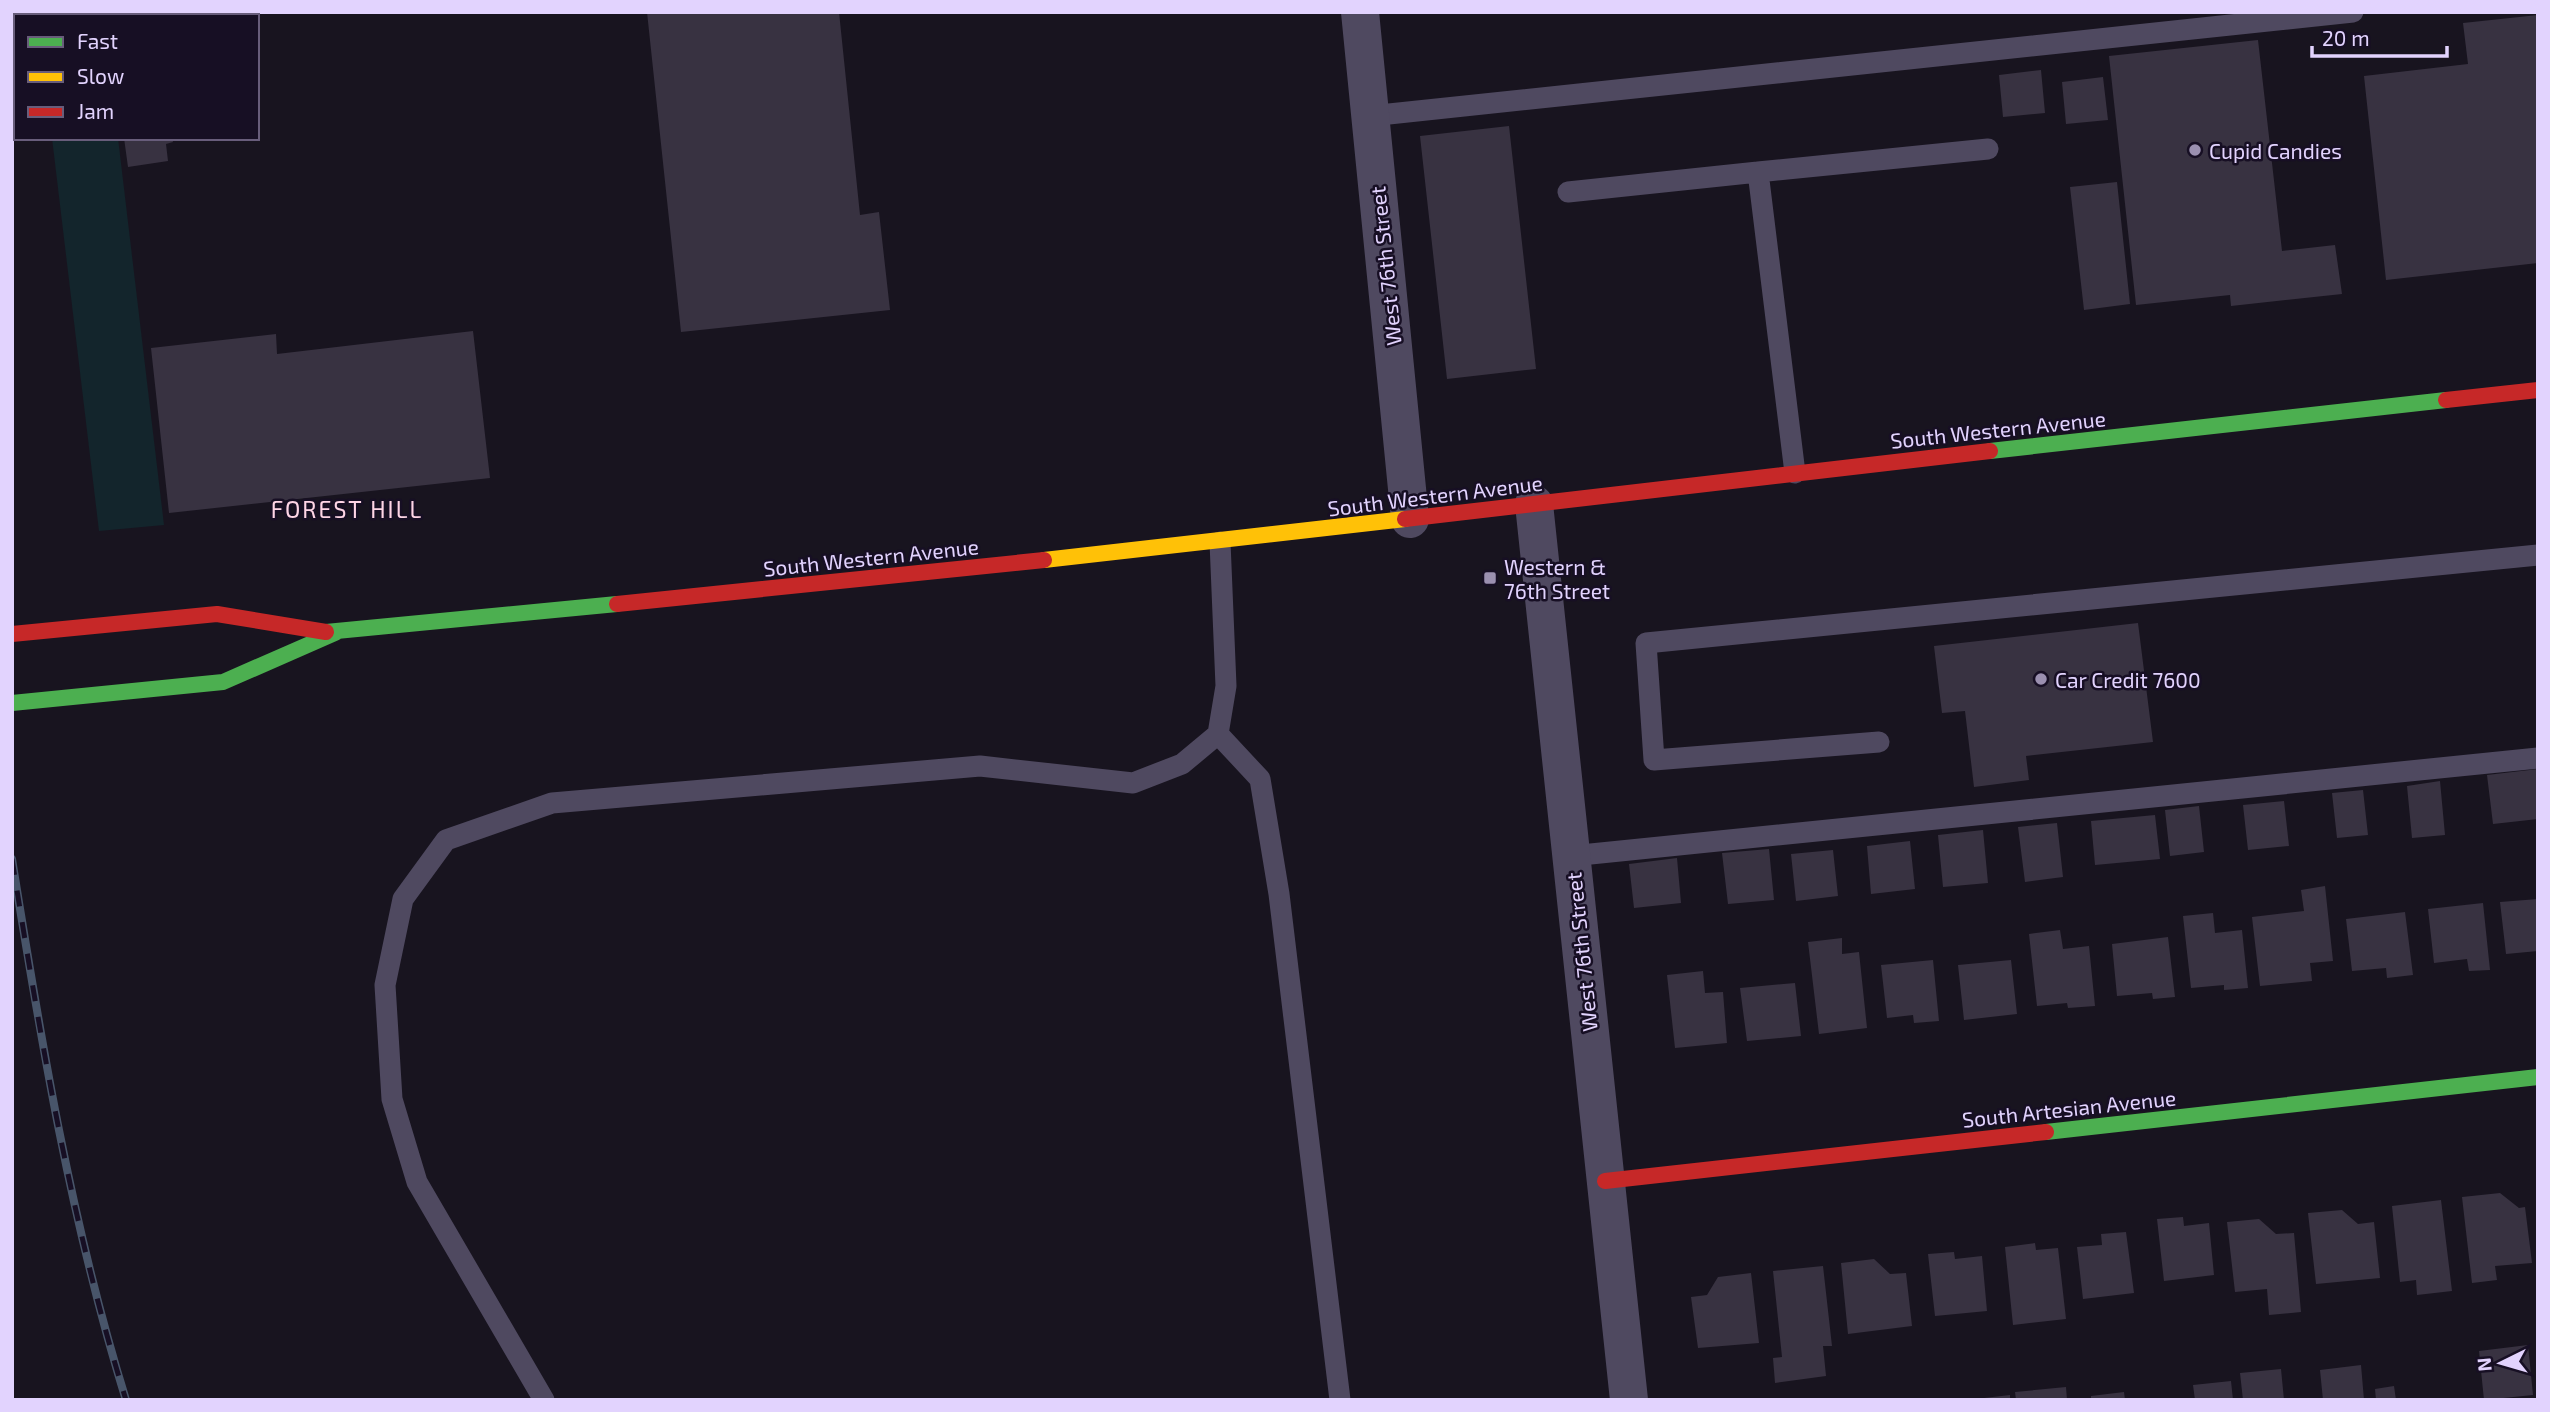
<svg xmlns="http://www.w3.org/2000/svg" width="2550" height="1412" viewBox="0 0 2550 1412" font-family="'Exo 2',sans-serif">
  <rect width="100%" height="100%" fill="#18141f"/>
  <!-- green -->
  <path fill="#13252c" d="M52 138H118L164 525 99 531Z"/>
  <!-- building -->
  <path fill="#383241" d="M107 12H136L137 16H107Z
    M647 12H839L860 215 879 212 890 310 681 332Z
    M2538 15V263L2386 280 2364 76 2468 64 2463 23Z
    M2258 40 2282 251 2335 245 2342 294 2231 306 2230 295 2136 305 2109 56Z
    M2041 70 2045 113 2003 117 1999 75Z
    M2103 77 2108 120 2066 124 2062 82Z
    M1509 126 1536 369 1447 379 1420 136Z
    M124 138H172L173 142 166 144 168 161 128 167Z
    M2117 182 2130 304 2084 310 2070 187Z
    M473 331 490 478 169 513 151 348 276 334 277 354Z
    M2138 623 2153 742 2026 756 2029 780 1974 787 1965 711 1942 713 1934 646Z
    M2538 769V819L2493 824 2487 775Z
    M2440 781 2445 835 2412 838 2407 786Z
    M2363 790 2368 835 2337 838 2332 793Z
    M2284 801 2289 846 2248 850 2243 805Z
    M2199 806 2204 852 2170 856 2165 810Z
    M2155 815 2160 859 2095 865 2091 821Z
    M2057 823 2063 877 2025 882 2018 827Z
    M1983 830 1988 883 1943 887 1938 835Z
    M1910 841 1915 889 1871 894 1867 846Z
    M1769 849 1774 900 1728 904 1722 853Z
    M1833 850 1838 896 1796 901 1791 854Z
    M1677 858 1681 903 1634 908 1629 864Z
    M2325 886 2333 961 2310 963 2312 981 2260 986 2252 917 2304 911 2301 890Z
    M2538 899V951L2506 954 2500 902Z
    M2483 903 2490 970 2469 971 2467 959 2434 963 2428 909Z
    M2405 912 2413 975 2387 978 2386 968 2352 971 2346 919Z
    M2213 913 2215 933 2242 930 2248 988 2224 990V985L2191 988 2183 916Z
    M2060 930 2063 949 2089 946 2095 1006 2068 1008 2067 1003 2037 1006 2029 934Z
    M2168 937 2175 997 2153 999 2152 993 2117 996 2112 944Z
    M1842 938V954L1859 952 1867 1028 1819 1034 1808 942Z
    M1933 960 1939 1021 1914 1023 1913 1015 1887 1018 1881 965Z
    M2011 960 2017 1014 1964 1020 1958 965Z
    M1703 971 1705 993 1723 992 1727 1043 1675 1048 1667 975Z
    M1795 983 1801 1036 1747 1041 1740 988Z
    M2500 1193 2519 1208 2525 1207 2532 1263 2495 1266 2497 1280 2472 1283 2462 1197Z
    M2441 1200 2452 1291 2417 1295 2416 1280 2400 1282 2392 1206Z
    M2342 1210 2358 1224 2374 1222 2380 1278 2316 1284 2308 1213Z
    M2183 1217 2184 1226 2209 1223 2214 1275 2164 1281 2157 1219Z
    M2259 1219 2276 1234 2294 1233 2301 1312 2269 1315 2267 1289 2235 1292 2227 1222Z
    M2126 1232 2134 1293 2083 1299 2077 1247 2102 1245 2101 1234Z
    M2035 1243 2036 1250 2058 1248 2066 1319 2013 1325 2005 1247Z
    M1954 1252 1955 1259 1982 1256 1987 1311 1935 1316 1928 1254Z
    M1874 1259 1890 1274 1906 1273 1912 1326 1848 1334 1841 1263Z
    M1823 1266 1832 1346H1823L1826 1376 1775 1383 1773 1358 1782 1357 1773 1271Z
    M1751 1273 1759 1343 1698 1348 1691 1297 1707 1295 1718 1277Z
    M2528 1345 2533 1395 2484 1400 2479 1351Z
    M2361 1365 2364 1400H2323L2320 1370Z
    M2281 1369 2284 1400H2243L2240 1373Z
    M2231 1381 2233 1400H2195L2193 1385Z
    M2394 1386 2396 1400H2376L2375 1389Z
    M2066 1387 2067 1400H2016L2015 1392Z
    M2124 1392 2125 1400H2091V1396Z
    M2010 1395V1400H1984V1398Z"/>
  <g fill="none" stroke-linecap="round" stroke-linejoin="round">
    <!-- lane -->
    <path stroke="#4f4960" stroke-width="21" d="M1370 116 2353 12
      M1568 192 1758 172
      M1795 473 1758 172 1988 149
      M1218 734 1260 779 1279 894 1340 1400
      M1879 742 1654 760 1646 643 2538 555
      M1571 856 2538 758
      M544 1400 417 1182 392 1099 385 985 403 899 446 840 552 803 980 766 1133 783 1182 764 1218 734 1226 686 1220 542"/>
    <!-- street -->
    <path stroke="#4f4960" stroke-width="38" d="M1360 12 1410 519
      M1534 504 1629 1400"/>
    <!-- fast -->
    <path stroke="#4caf50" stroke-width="16" d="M1990 451 2446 400
      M326 632 617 604
      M12 703 223 682 335 633
      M2046 1132 2538 1077"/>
    <!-- slow -->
    <path stroke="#ffc107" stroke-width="16" d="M1044 560 1405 519"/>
    <!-- jam -->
    <path stroke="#c62828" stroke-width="16" d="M2446 400 2538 390
      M1405 519 1990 451
      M617 604 1044 560
      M12 634 217 614 326 632
      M1605 1181 2046 1132"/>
    <defs>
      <path id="rail" d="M12 859C41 1041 71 1223 126 1400"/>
    </defs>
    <!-- rail casing -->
    <use href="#rail" stroke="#48556a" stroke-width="8"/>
    <!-- rail -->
    <use href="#rail" stroke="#170f24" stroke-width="5" stroke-dasharray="16" stroke-linecap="butt"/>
  </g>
  <!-- markers -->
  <g fill="#9b90b0" stroke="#170f24" stroke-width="2.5">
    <circle cx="2195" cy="150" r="7"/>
    <rect x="1483" y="571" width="14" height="14" rx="3.5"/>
    <circle cx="2041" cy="679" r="7"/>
  </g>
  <g text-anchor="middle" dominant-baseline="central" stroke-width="5" stroke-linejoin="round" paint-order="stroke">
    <!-- poi labels -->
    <g font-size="21" fill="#e2d3fe" stroke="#170f24" text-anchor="start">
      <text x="2209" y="150">Cupid Candies</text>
      <text x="1504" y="566">Western &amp;<tspan x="1504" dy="24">76th Street</tspan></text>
      <text x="2055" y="679">Car Credit 7600</text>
    </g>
    <!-- street labels -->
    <g font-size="21" fill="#e2d3fe" stroke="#170f24">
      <text transform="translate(1385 266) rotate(-96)">West 76th Street</text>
      <text transform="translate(1998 429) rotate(-6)">South Western Avenue</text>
      <text transform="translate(1435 495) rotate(-7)">South Western Avenue</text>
      <text transform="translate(871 557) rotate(-6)">South Western Avenue</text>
      <text transform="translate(1581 952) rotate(-96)">West 76th Street</text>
      <text transform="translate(2069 1108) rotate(-6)">South Artesian Avenue</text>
    </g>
    <!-- neighbourhood labels -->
    <g font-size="23" letter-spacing="2" fill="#fed5e6" stroke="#170f24">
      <text x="347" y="509">FOREST HILL</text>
    </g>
  </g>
  <!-- border -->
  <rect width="2550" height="1412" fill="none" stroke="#e2d3fe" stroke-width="28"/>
  <!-- legend -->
  <rect x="14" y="14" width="245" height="126" fill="#170f24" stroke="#685d7b" stroke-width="2"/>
  <rect x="28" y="37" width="35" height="10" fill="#4caf50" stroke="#685d7b" stroke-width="2"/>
  <text x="77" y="49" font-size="21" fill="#e2d3fe">Fast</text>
  <rect x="28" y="72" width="35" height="10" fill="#ffc107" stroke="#685d7b" stroke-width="2"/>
  <text x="77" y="84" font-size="21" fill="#e2d3fe">Slow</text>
  <rect x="28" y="107" width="35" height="10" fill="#c62828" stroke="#685d7b" stroke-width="2"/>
  <text x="77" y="119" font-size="21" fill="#e2d3fe">Jam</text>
  <!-- north arrow -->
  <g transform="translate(2501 1363) rotate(265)" stroke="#170f24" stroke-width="5" paint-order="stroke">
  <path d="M0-5L12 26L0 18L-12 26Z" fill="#e2d3fe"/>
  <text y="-10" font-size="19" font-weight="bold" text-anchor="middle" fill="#e2d3fe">N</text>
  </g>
  <!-- scale -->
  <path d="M2312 46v10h135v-10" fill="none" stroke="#e2d3fe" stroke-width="3.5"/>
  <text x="2322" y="46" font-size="21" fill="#e2d3fe" stroke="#170f24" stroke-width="5" paint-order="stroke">20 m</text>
</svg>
